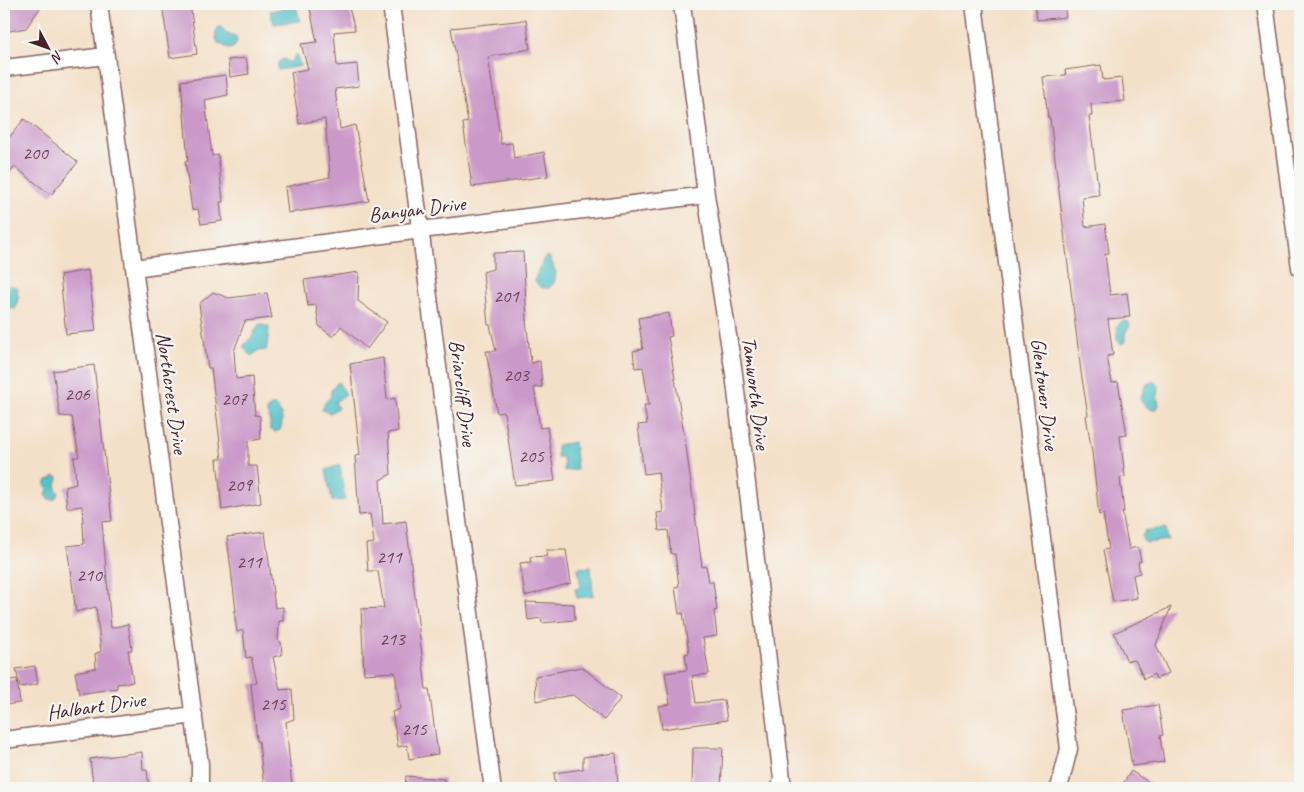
<svg xmlns="http://www.w3.org/2000/svg" width="1304" height="792" viewBox="0 0 1304 792" font-family="Caveat,sans-serif">
  <rect width="100%" height="100%" fill="#f6f6f2"/>
  <filter id="ink" filterUnits="userSpaceOnUse"><feTurbulence type="fractalNoise" baseFrequency=".02" numOctaves="2"/><feDisplacementMap in="SourceGraphic" scale="10" xChannelSelector="R" yChannelSelector="G"/><feConvolveMatrix kernelMatrix="1 2 1 2 8 2 1 2 1" color-interpolation-filters="sRGB"/></filter>
  <filter id="wash" filterUnits="userSpaceOnUse"><feTurbulence type="fractalNoise" baseFrequency=".0096" numOctaves="4" result="noise"/><feDisplacementMap in="SourceGraphic" scale="20" xChannelSelector="R" yChannelSelector="G"/><feGaussianBlur stdDeviation="1.12" result="paint"/><feColorMatrix in="noise" values="0 0 0 0 0 0 0 0 0 0 0 0 0 0 0 0 0 1.4 0 .05"/><feComposite in="paint" operator="in"/></filter>
  <g filter="url(#wash)">
    <rect width="100%" height="100%" fill="#f4e0c8"/>
    <!-- water -->
    <path fill="#54c2c9" stroke="#4f707a" d="M296 6 300 21 274 24 270 11Z
      M220 26 229 35 236 37 237 41 235 46 230 49 218 43C215 37 214 31 220 26Z
      M296 54 301 66 278 70V62L284 59 290 63Z
      M549 256 556 273 554 283 549 288H542L535 282C536 272 541 268 543 259Z
      M9 285 18 288 17 295 19 296 17 301 19 302 15 309 4 307Z
      M1122 321H1128L1130 326 1125 333V342L1121 344C1113 339 1119 334 1117 326Z
      M260 324 269 327C269 331 267 348 266 350L258 351 251 356 243 347C246 342 248 341 251 338 255 334 255 328 260 324Z
      M338 382 346 394 335 402 338 408 330 413 322 410 325 403 331 396V390Z
      M1152 382H1155C1160 387 1159 389 1158 395 1157 399 1159 402 1159 406L1154 410C1149 410 1141 403 1140 398L1147 384Z
      M271 406H275C282 412 284 421 280 430L275 432 270 429V421L266 410Z
      M574 442 577 469 564 471 563 457H557V445Z
      M340 465 345 500 332 501 326 470Z
      M54 476 58 477C58 484 53 486 59 493L54 500 49 499 46 495 48 489 45 485 47 480 51 479Z
      M1166 528 1168 540 1146 543 1145 541H1143L1142 535 1145 534 1144 531Z
      M591 567 593 596 577 598 575 589 581 588 578 568Z"/>
    <g id="blocks">
      <!-- building -->
      <path fill="#cb99c9" d="M4 4H43L26 28 4 32Z
        M162 4H190L197 54 170 58Z
        M309 4H348L355 30 334 32 337 66 357 64 359 86 335 89 340 129 355 125 369 201 288 213 285 187 330 177 325 119 299 124 291 72 308 69 301 44 317 42Z
        M1035 4H1064L1066 17 1037 20Z
        M526 20 530 49 488 57 501 144 512 143 514 158 544 152 548 176 472 187 463 123 468 122 451 28Z
        M246 58 249 74 230 77 228 60Z
        M1101 65 1103 80 1122 78 1125 101 1091 104 1092 116H1089L1099 195 1082 197 1085 227 1105 224 1109 253 1105 254 1110 295 1127 293 1130 317 1108 319 1113 355 1107 356 1112 383 1118 382 1127 435 1120 436 1125 477 1120 478 1124 512H1122L1129 549 1138 547 1141 561 1138 562 1140 573 1133 575 1137 598 1113 602 1103 550 1109 549 1103 514 1099 515 1092 452 1086 416 1088 415 1081 372 1050 118H1048L1043 77 1066 75 1065 70Z
        M226 75 228 95 205 100 212 156 218 155 223 202H220L222 221 201 224 198 209 192 210 185 161H188L181 81Z
        M24 119 78 162 51 195 15 167 4 180V144Z
        M523 252 527 320H526L531 363 540 361 542 387H534L540 428 547 427 555 481 515 485 504 412 497 413 486 351H496L490 325H488L483 272 493 269V253Z
        M88 270 96 331 66 334 60 275Z
        M359 272 358 301 387 322 367 349 341 326 333 337 319 326 316 305 308 306 304 280Z
        M213 292 229 298 267 293 272 318 245 321 234 351 236 379 252 377 255 415 260 416 261 439 248 441V466H257L261 503 222 510 217 459H222L211 368H208L199 304Z
        M669 313 672 336 668 337 685 439 702 567 706 566 709 582H713L717 610 714 611 717 636 703 638 709 674 692 676 696 703 724 700 727 720 662 729 659 706 670 704 665 673 687 670 685 654 689 653 683 613 679 614 675 587 679 586 675 554H671L668 530 659 531 657 513 663 512 658 472 644 474 638 425 647 424 644 405H649L643 367 635 368 633 351 643 349 638 318Z
        M383 358 387 400 395 398 398 431 388 433 391 474 380 480 383 524 406 521 426 689H429L438 754 409 759 407 745 398 747 392 712 400 709 395 672 364 674 361 609 384 608 378 571H368L366 544 374 543 370 514 359 515 355 456 360 455 350 364Z
        M94 365 112 521 102 522 111 628 128 624 132 650H128L133 682 117 684V688L79 694 75 672 96 668 95 654 101 651 96 607 76 612 67 546 84 544 82 506 67 508 65 487 76 484 74 457H79L72 417 60 416 53 371Z
        M265 532 275 608 283 607V621H279L278 640 281 642 282 655 273 657 280 690 292 689 294 719 286 722 292 788H264L259 741H257L251 684 257 683 251 657 246 658 243 630 237 632 234 611H236L227 537Z
        M546 550H566L571 583 525 596 520 563 531 562 530 557 547 556Z
        M526 602 574 604 575 620 542 623 541 618 528 620Z
        M1171 607 1156 645 1169 673 1156 679 1154 674 1144 679 1135 660 1127 661 1114 633Z
        M35 666 38 684 20 687 16 669Z
        M582 667 621 698 604 720 573 695 536 701 535 676Z
        M17 679 20 703 4 705V681Z
        M1158 705 1163 735 1160 736 1164 762 1132 766 1123 710Z
        M693 748H723L721 788H692Z
        M142 752 143 770H147L149 788H110L109 783 93 784 90 759Z
        M616 753 618 786 604 788H556L554 773 583 769V757Z
        M1131 771 1158 788H1120Z
        M406 776 444 779V788H405Z"/>
    </g>
  </g>
  <g filter="url(#ink)">
    <use href="#blocks" fill-opacity="0" stroke="#866362" stroke-width="1"/>
    <g fill="none" stroke-linecap="round" stroke-linejoin="round">
      <defs>
        <path id="street" d="M99 4 200 764V788
          M391 4 492 783V788
          M682 4 706 195 734 374 782 779 780 788
          M974 4 1069 749 1059 788
          M1265 4 1300 268
          M4 68 106 56
          M134 268 421 230 706 195
          M4 740 194 715"/>
      </defs>
      <!-- street casing -->
      <use href="#street" stroke="#866362" stroke-width="19"/>
      <!-- street -->
      <use href="#street" stroke="#fff" stroke-width="16"/>
    </g>
  </g>
  <g text-anchor="middle" dominant-baseline="central" stroke-width="4.5" stroke-linejoin="round" paint-order="stroke">
    <!-- number labels -->
    <g font-size="19" fill="#6a3e52">
      <text x="35" y="153">200</text>
      <text x="506" y="296">201</text>
      <text x="516" y="375">203</text>
      <text x="77" y="394">206</text>
      <text x="234" y="399">207</text>
      <text x="531" y="456">205</text>
      <text x="239" y="485">209</text>
      <text x="389" y="557">211</text>
      <text x="249" y="562">211</text>
      <text x="89" y="575">210</text>
      <text x="392" y="639">213</text>
      <text x="273" y="704">215</text>
      <text x="414" y="729">215</text>
    </g>
    <!-- street labels -->
    <g font-size="21" fill="#4a1f2b" stroke="#f6f6f2">
      <text transform="translate(417 209) rotate(-7)">Banyan Drive</text>
      <text transform="translate(172 393) rotate(82)">Northcrest Drive</text>
      <text transform="translate(463 393) rotate(83)">Briarcliff Drive</text>
      <text transform="translate(756 393) rotate(83)">Tamworth Drive</text>
      <text transform="translate(1045 394) rotate(83)">Glentower Drive</text>
      <text transform="translate(96 706) rotate(-8)">Halbart Drive</text>
    </g>
  </g>
  <!-- margin -->
  <rect width="1304" height="792" fill="none" stroke="#f6f6f2" stroke-width="20"/>
  <!-- north arrow -->
  <g transform="translate(48 48) rotate(131)" stroke="#f6f6f2" stroke-width="4" paint-order="stroke">
  <path d="M0-4L9 19L0 12L-9 19Z" fill="#4a1f2b"/>
  <text y="-8" font-size="14" font-weight="bold" text-anchor="middle" fill="#4a1f2b">N</text>
  </g>
</svg>
